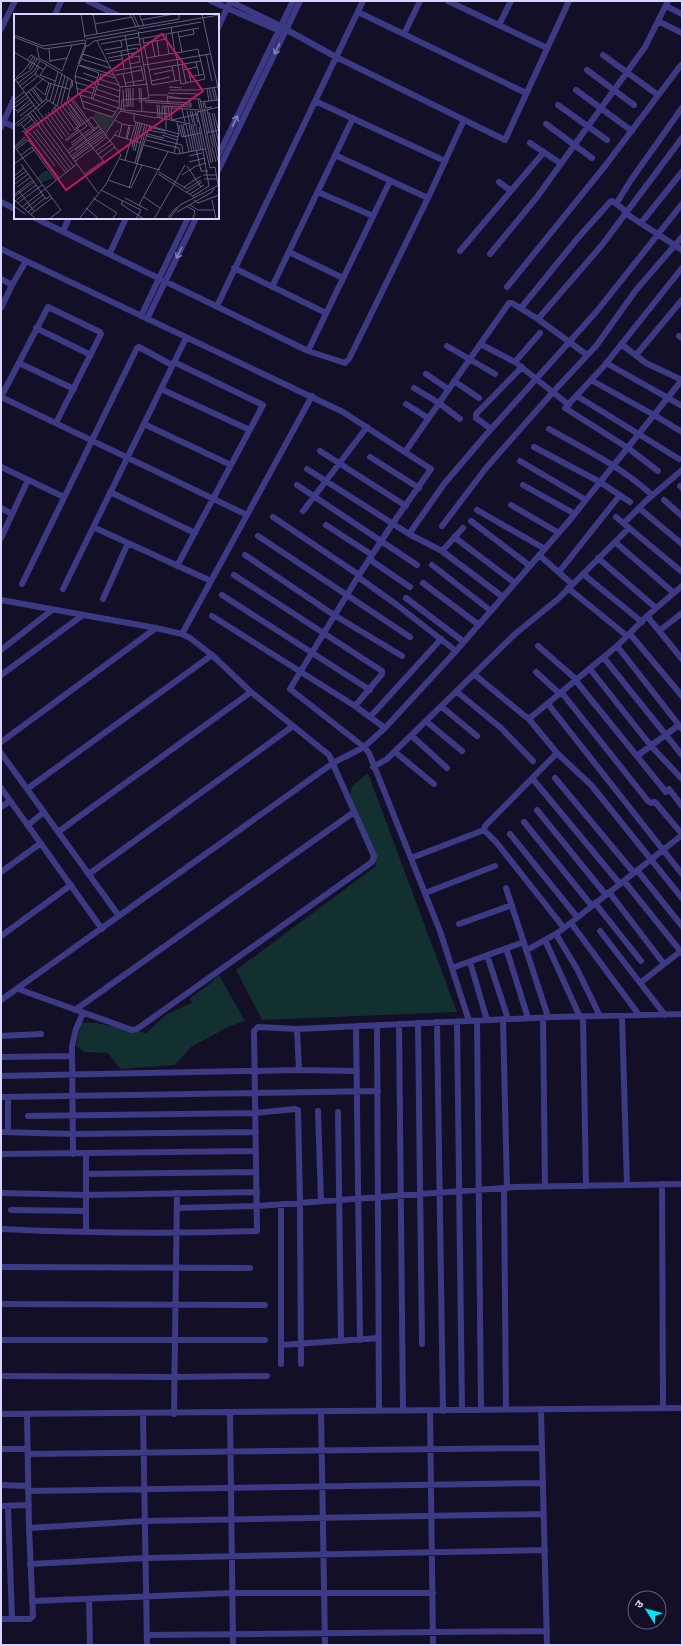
<svg xmlns="http://www.w3.org/2000/svg" width="683" height="1646" viewBox="0 0 683 1646" font-family="'Exo 2','Noto Sans Devanagari',sans-serif">
  <rect width="100%" height="100%" fill="#130f26"/>
  <!-- green -->
  <path fill="#12302f" d="M368 773 457 1012 262 1020 236 970 376 866 350 794 352 786Z
    M219 975 245 1021 228 1027 191 1047 175 1065 120 1069 108 1053 85 1052 76 1046 81 1023H96L146 1033 167 1014 192 1003 190 998 210 984Z"/>
  <g fill="none" stroke-linecap="round" stroke-linejoin="round">
    <!-- street -->
    <path stroke="#3d3a85" stroke-width="6" d="M88 1 117 15
      M211 1 282 32
      M229 1 287 29 289 31 336 57 505 140 569 1
      M448 1 547 48
      M666 6 682 14
      M358 12 526 93
      M55 15 61 1
      M658 21 682 33
      M499 25 511 1
      M218 28 228 6
      M1 29 15 1
      M404 34 420 1
      M603 55 658 95
      M587 70 634 105
      M576 90 632 131
      M315 101 445 161
      M558 105 607 140
      M3 122 15 127
      M546 124 592 158
      M1 127 15 97
      M530 143 560 163
      M335 155 428 198
      M218 156 293 1
      M218 171 300 1
      M499 182 511 191
      M318 192 373 216
      M1 202 15 209
      M616 204 631 180 682 108
      M625 213 682 250
      M35 218 308 351 345 363 349 359 428 198 464 120
      M641 223 682 172
      M63 231 69 218
      M1 249 343 412 431 469 393 523 359 575 290 689 364 747 369 753 440 931 469 1021
      M460 251 544 152
      M289 252 343 278
      M110 253 126 218
      M490 254 537 197 645 47 668 1
      M234 268 326 313
      M1 279 12 285
      M272 287 353 118
      M507 287 605 166 681 65
      M217 306 363 1
      M1 308 12 285 26 261
      M521 308 577 239 610 202 612 201 626 211
      M141 316 188 218
      M147 319 196 218
      M538 319 602 245 682 138
      M36 328 91 355
      M679 336 682 338
      M480 344 515 362 569 405
      M621 344 646 363 682 380
      M447 346 495 374
      M308 351 390 181
      M636 355 682 300
      M174 362 263 405 177 566
      M515 362 540 333
      M19 363 74 389
      M606 363 682 406
      M426 374 448 389
      M591 380 654 415 682 432
      M454 381 479 398
      M414 388 439 403 460 419
      M161 389 250 430
      M577 396 679 459
      M1 397 247 515
      M1 397 48 307 100 332 101 334 56 423
      M406 404 428 418
      M144 424 231 465
      M491 429 476 418V414L522 367
      M549 429C585 449 621 467 652 495
      M534 447 600 482 630 502
      M320 451 406 506
      M405 452 509 303H512L538 319 587 355
      M370 457 419 488
      M520 461 586 500
      M1 467 64 497
      M307 469 409 534 442 551 503 597
      M658 471 628 448 565 408 604 366 682 268
      M297 485 417 565
      M523 485 575 514
      M680 486 682 488
      M110 492 195 533
      M664 500 682 516
      M511 505 559 533
      M1 508 12 514
      M639 508 682 544
      M477 510 545 549
      M303 511 367 427
      M273 517 359 575
      M616 517 682 572
      M471 521 530 566
      M624 523 647 500 682 470
      M326 525 372 555
      M442 526 486 468 553 392 596 346 636 290 682 237
      M93 527 211 581
      M409 534 444 484 484 437 597 311 682 204
      M258 536 410 637
      M454 537 515 583
      M1 538 28 480
      M615 542 674 593
      M442 551 463 528
      M245 555 334 615 402 656
      M539 555 572 584
      M598 558 656 608
      M369 559 410 587
      M432 565 491 611
      M559 572 620 495
      M583 574 642 622
      M234 575 382 671V674L355 706
      M358 577 397 605 456 651
      M423 583 479 625
      M22 584 137 348 139 347 172 365
      M568 588 627 636
      M63 589 186 338
      M222 595 370 690
      M406 598 464 642
      M103 599 128 543
      M1 600 156 628 182 634 190 638 212 655 251 692 329 755 374 856 372 862 137 1029 132 1030 18 989
      M212 616 355 706 385 728
      M647 616 682 659
      M659 631 682 613
      M182 634 312 396
      M630 634 682 696
      M538 646 577 680
      M617 646 682 729
      M1 650 52 610
      M604 658 682 755
      M590 669 651 746 682 779
      M536 672 560 694
      M1 675 83 615
      M475 675 526 717 530 718 617 646 647 616 682 586
      M576 681 666 792 669 789 682 806
      M457 692 501 728 533 761
      M562 693 648 801 651 803 655 802 682 834
      M548 704 682 874
      M442 707 477 736
      M370 717 441 639
      M528 718 557 753 592 786 682 898
      M427 722 462 751
      M412 736 447 768
      M1 742 156 628
      M395 752 434 784
      M1 753 119 916
      M637 756 679 725
      M373 767 387 759 515 634 558 599 629 528
      M532 778 620 884
      M555 778 634 873
      M1 788 102 929
      M27 789 212 655
      M1 807 10 801
      M537 810 606 895
      M524 822 592 906
      M28 825 44 812
      M484 830 496 842 564 928
      M58 832 251 692
      M510 834 577 917
      M411 858 484 830 485 826 557 753
      M637 870 682 926
      M1 872 41 843
      M89 874 293 726
      M624 881 682 953
      M506 888 548 1017
      M609 892 664 964
      M425 893 495 866
      M595 903 641 961
      M571 923 639 1015
      M459 924 512 905
      M600 931 665 1015
      M556 934 577 969 600 1016
      M1 936 71 885
      M545 940 580 1017
      M506 948 528 1018
      M527 950 559 932 682 835
      M487 955 508 1019
      M470 962 487 1020
      M452 968 524 942
      M640 983 681 951
      M1 1000 333 763 364 747 385 728 456 651 569 521 682 380
      M75 1010 354 812
      M622 1016 627 1185
      M583 1017 586 1186
      M543 1018 545 1186
      M503 1019 507 1188
      M477 1021 481 1410
      M437 1022 443 1411
      M457 1022 462 1410
      M418 1023 422 1344
      M399 1024 403 1411
      M377 1025 379 1411
      M356 1026 360 1340
      M297 1029 299 1070
      M1 1036 41 1034
      M1 1057 72 1056
      M1 1076 299 1070 357 1071
      M1 1097 378 1091
      M8 1097V1131
      M318 1111 321 1201
      M338 1112 341 1341
      M28 1116 255 1113 295 1109 298 1110 300 1202 301 1364
      M1 1132 73 1134 256 1132
      M1 1154 256 1151
      M73 1154 72 1046 76 1029 83 1013
      M86 1154V1232
      M86 1174 256 1172
      M662 1184 663 1408
      M504 1188 506 1410
      M1 1193 86 1195 257 1192
      M177 1208 257 1206 516 1187 682 1184
      M11 1210 86 1211
      M1 1229C87 1233 172 1234 257 1231L254 1031 258 1027 297 1029 554 1017 682 1014
      M1 1267 250 1268
      M1 1304 265 1305
      M1 1340H265
      M281 1345 379 1338
      M281 1364V1204
      M1 1376 174 1377 267 1376
      M541 1410 547 1645
      M321 1411 325 1645
      M430 1411 433 1645
      M230 1413 233 1645
      M1 1414 682 1408
      M143 1414 147 1645
      M174 1414 177 1193
      M1 1449H28
      M28 1454 542 1448
      M1 1485 28 1486
      M28 1491 543 1483
      M1 1506 29 1505
      M8 1506 12 1619
      M29 1528 145 1521 544 1514
      M30 1564 146 1558 545 1550
      M89 1599 90 1645
      M32 1601 232 1593H433
      M1 1619H30L33 1616 29 1528 27 1414
      M147 1635 547 1631"/>
  </g>
  <!-- one-way arrows -->
  <defs><path id="oneway-shaft" d="M-6 0H5M1.5-3L5.5 0L1.5 3" fill="none" stroke-width="1.6" stroke-linecap="round" stroke-linejoin="round"/></defs>
  <g stroke="#837fbc">
    <use href="#oneway-shaft" transform="translate(277 49) rotate(116)"/>
    <use href="#oneway-shaft" transform="translate(235 121) rotate(-64)"/>
    <use href="#oneway-shaft" transform="translate(179 253) rotate(116)"/>
  </g>
  <!-- overview -->
  <g transform="translate(14 14)">
    <rect width="205" height="205" fill="#130f26"/>
    <path d="M104 97H106L91 119 79 103 81 98 98 103ZM33 156 39 164 27 169 23 163Z" fill="#12302f"/>
    <path fill="none" stroke="#625e7d" stroke-width="1" d="M20 0H38M67 0 71 24M79 0 83 20M116 0 122 13M119 0 125 13M125 0 130 12M188 0 205 79M127 6 160 0M81 10 118 3M124 15 205 1M164 18 168 38M0 21 29 32 71 26M111 21 120 72M152 21 155 40M71 22 165 5V0M0 23 31 35 72 29M165 23 180 20 179 15M72 25 123 16M125 25 185 14M129 25 138 71 166 66M72 26 71 31 74 32 80 27 187 8M143 27 145 42M138 28 141 43M130 29 152 25M87 30 125 23M113 32 126 30M23 33 25 44 48 57 58 31M35 34 36 48M90 36 108 33 107 27M107 37 110 55M0 38 30 56M69 40 93 48M92 40 123 34 125 38M192 40 198 67M94 44 125 38M115 44 125 42 126 48 116 50M133 44 155 40 161 39 168 38 184 35 191 65 167 70 163 45 161 39 157 13M67 45 96 54M13 46 17 41 59 67 58 73H56M36 47 53 44M95 47 108 45M182 48 185 61M64 50 71 31M65 50 72 32M168 50 172 69M64 51 61 62 64 80 110 96 157 100M64 51 85 59 77 85M65 51 100 61M130 51 196 40M158 52 161 67M15 55 21 44M174 55 177 68M135 56 187 47M169 56 183 53M100 57 127 52 128 56M69 59 83 64M109 59 112 73M21 60 35 69 55 75M140 60 159 56M26 61 41 67M26 61 33 51M102 61 128 56M61 62 82 69M176 63 190 60M2 64 13 53 19 43M54 64 47 90 64 113M1 65 84 179M85 65 105 71M1 66 17 56 23 45M58 66 53 87 69 110M137 67 156 63M61 68 80 74M4 69 20 57 26 47M111 69 130 66 128 56M84 70 106 77M6 72 21 60 25 53M20 72 31 81 35 69M106 73 134 70M155 73 168 74M200 73 203 86M19 74 29 88M62 74 78 79M112 74 113 92M116 74 117 93M119 74V93M125 74 126 89M127 74 128 98M195 74 198 87M198 74 201 86M8 75 24 62M17 75 28 89M82 75 105 83M109 75 110 96M193 75 195 87M156 76H183L203 73M14 77 25 91M154 79 183 80M12 80 29 65M80 80 105 88M66 81 70 94 98 103 105 93 106 73 83 27M135 81H153L154 89M54 82 80 117M154 82 168 85M58 84 80 114M154 84 186 85 196 134M32 85 45 93 61 116 78 103 107 141 92 170 65 205M79 85 87 60 101 64M184 85 197 149M0 86 10 78M128 86 177 89V93L148 92V103M36 87 44 58M68 87 101 98M190 87 192 94 198 93M50 88 67 111M131 88 177 91M186 88 205 86M189 89 195 118M0 90 12 81M39 90 48 60M143 91 144 103M145 91 146 104M42 92 38 97 55 121M43 92 51 62M110 92H115L114 74M150 92 151 104M152 92V115M154 92 156 105M157 92 158 106 184 100M1 93 14 83M40 93 57 117M0 94 3 97 16 86M22 94 32 85 37 70M157 94 185 96M168 95 171 108M19 96 29 110M24 96 35 86M193 96 201 133M106 97 142 104M176 97 179 109M178 97 181 111M181 97 184 109M16 98 26 112M34 98 52 123M55 98 66 112M195 98 205 141M3 99 18 88M198 99 205 130M200 99 205 119M14 100 24 113M31 100 49 125M6 102 20 91M142 103 176 110 173 97M101 106 108 110 119 112M122 108 165 120M7 110 15 120 17 119M28 110 60 153M167 110 170 123M172 110 169 111 175 138M172 110 178 138M175 110 180 137M0 111 22 94M165 111 168 123 187 119M183 111H177L187 157H194M3 112 16 102M25 112 57 155M179 112 185 136M182 112 187 136M9 113 18 105M62 113 91 149M22 115 54 157M134 116 150 119 151 117 135 113M19 117 52 159M8 118 21 109M16 119 41 152M150 119 164 123M192 119 205 116M133 120 150 124M91 121 107 96 108 86 135 84 124 17M100 121 127 129M148 121 163 126M196 121 199 133M133 122 168 131 169 140M105 123 108 110M112 125 115 111M113 125 116 113M51 126 64 116M132 126 165 134 166 140M52 127 73 112 56 90M96 127 104 116M57 129 76 115M20 131 45 164M58 131 84 112M130 131 163 140 191 135M0 132 47 196 35 205M0 133 11 123M18 133 42 166M118 133 124 108M198 133 202 148M201 133 204 147M1 134 12 125M79 134 93 123M196 134 199 148M3 135 14 126 19 132M61 136 88 117M119 136 126 109M53 137 85 113M82 137 96 127M121 137 128 109M55 139 87 115M160 139 165 119 163 108M84 140 98 130M7 141 18 133M57 142 89 118M175 142 188 139M58 144 90 120M87 144 101 133M59 145 92 121M106 145 146 156M111 146 122 108 120 107V100M61 147 79 134M175 148 191 144M121 149 131 110M123 149 133 111M0 150 20 136M7 150 32 185 36 182M173 152 187 173M201 153 196 154 183 98 205 93M201 153 204 171M145 158 173 175 187 166M71 160 89 147M144 160 180 183M168 161 182 152 192 149M189 161H202M0 162 10 154M190 165H203M0 166 12 157M94 166 117 174 128 151M1 170 14 160M3 173 17 163M170 173 187 162M115 174 136 111M87 176 127 196 122 205M5 177 20 197M173 178 188 168M176 180 190 171M0 181 19 166M179 182 195 172 185 113M0 183 20 168M130 183 146 194M79 184 103 199 98 205M111 184 134 196M0 186 22 205M109 186 107 190 130 205M180 186 184 189 205 181M198 186 202 205M1 187 22 171M4 189 28 171M125 191 154 138M176 191 184 196H200M0 192 11 200M172 192 181 197 179 205M8 193 63 150M72 194 85 205M11 195 29 181M14 198 31 184M163 198 198 178 200 174M17 200 38 184M154 203 163 193M140 205 171 151M155 205 166 191 205 171"/>
    <path fill="#c2185b" fill-opacity="0.15" stroke="#c2185b" stroke-width="2" d="M148 20 189 77 52 176 11 119Z"/>
    <rect width="205" height="205" fill="none" stroke="#d9d4ff" stroke-width="2"/>
  </g>
  <!-- border -->
  <rect width="683" height="1646" fill="none" stroke="#d9d4ff" stroke-width="4"/>
  <!-- north arrow -->
  <g transform="translate(647 1610) rotate(306)"><circle r="19" fill="#130f26" stroke="#625e7d"/>
  <path d="M0-3L7 15L0 10L-7 15Z" fill="#00e5ff"/>
  <text y="-6" font-size="11" font-weight="bold" text-anchor="middle" fill="#d9d4ff">उ</text>
  </g>
</svg>
